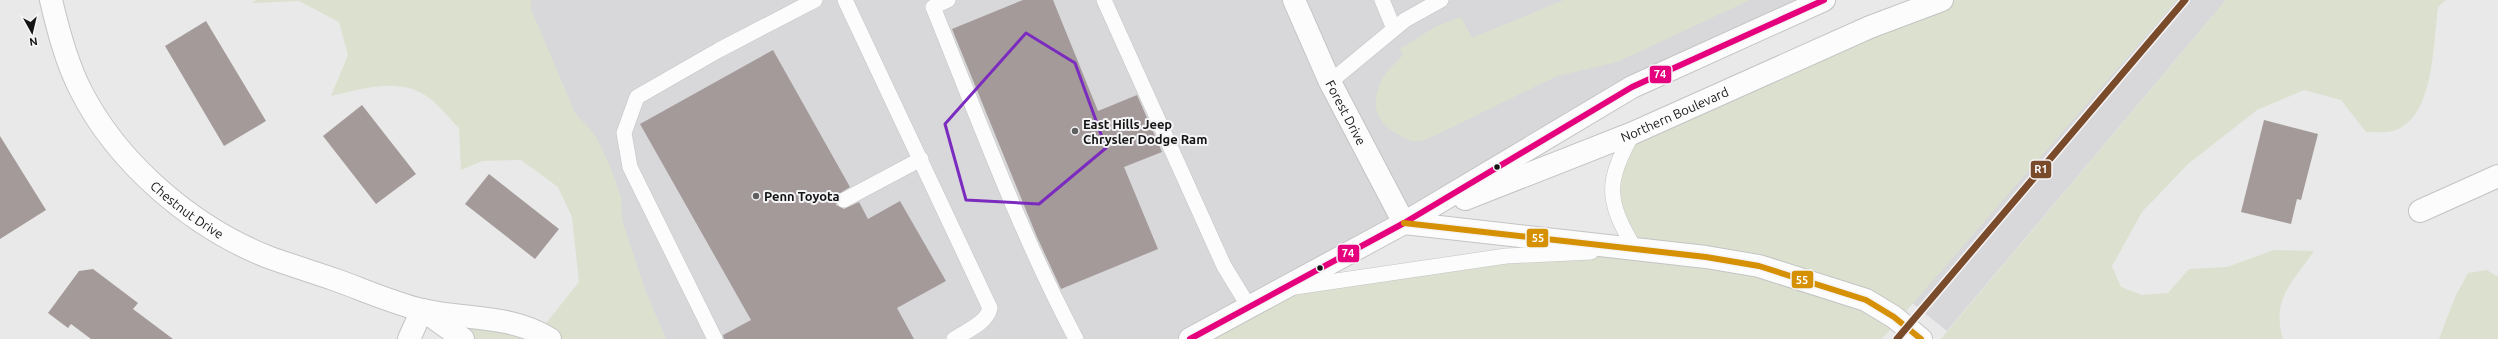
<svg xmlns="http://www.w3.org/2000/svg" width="2498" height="339" viewBox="0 0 2498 339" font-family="Ubuntu,sans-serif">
  <rect width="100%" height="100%" fill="#e9e9e9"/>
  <!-- built -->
  <path fill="#d8d8db" d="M495 0H1824L1732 40 1190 339H659Z
    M2177 0H2226L1947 331 1912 303Z"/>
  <!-- green -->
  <path fill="#dbe1ce" d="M256 0H531V9L575 113 595 135 610 166 621 197 622 220 645 290 666 339H463L422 310 539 332 579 282 572 217 558 187 521 160 482 161 461 170 459 128C449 118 440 106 429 98 401 76 362 89 331 96L348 55 339 22 299 1 252 3Z
    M1564 0H1750L1617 62 1557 76 1436 135C1430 137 1424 141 1418 141 1413 142 1405 139 1401 136 1380 125 1370 111 1379 86 1383 74 1394 65 1403 55L1400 49 1435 27 1461 17 1472 38Z
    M1948 0H2177L1882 339H1190L1283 292 1435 268 1636 251 1615 196 1634 134Z
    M2226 0H2446L2438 7C2433 42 2435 119 2393 131 2386 133 2374 132 2366 132L2341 100 2304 90 2257 110 2188 164 2142 212 2112 266 2121 287 2142 295 2168 293 2189 269 2227 267 2274 250 2314 251C2292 283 2271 299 2283 339H1941Z
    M2487 270 2498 277V339H2439L2456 295 2468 273Z"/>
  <!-- building -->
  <path fill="#a49a9a" d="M1023 0H1053L1098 111 1137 95 1162 152 1124 167 1158 249 1061 289 1037 237 952 29Z
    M206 21 266 121 224 146 165 46Z
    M773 50 850 187 837 195 836 205 844 209 859 202 868 219 900 201 946 281 897 308 914 339H724L723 335 751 320 640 124Z
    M362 105 416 174 376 204 323 136Z
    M2264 120 2318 134 2301 200 2297 199 2291 224 2241 212Z
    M0 136 46 210 0 239Z
    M489 174 559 229 535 259 465 204Z
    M93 269 138 303 133 309 173 339H91L71 324 68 328 48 313 79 271Z"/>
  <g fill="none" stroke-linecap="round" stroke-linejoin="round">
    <defs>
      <path id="service" d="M845 0 990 308C987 323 966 331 954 339
        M948 0 933 7C978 118 1020 233 1076 339
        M1104 0 1224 266 1249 307
        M1382 0 1394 29
        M1330 82 1405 20 1441 0
        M844 200 921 159
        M1629 250 1635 249C1606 200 1605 183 1633 133
        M1295 287 1506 256 1591 252
        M715 339 630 167 624 133 637 97 719 50 815 0"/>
      <g id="minor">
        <path id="s1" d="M51 0C58 30 66 61 80 89 117 163 192 227 268 257 290 265 313 272 336 280 364 290 393 303 422 310 465 320 511 314 550 339"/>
        <path id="s2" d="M1294 0 1330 82 1404 223 1706 257 1759 266 1866 300 1894 317 1921 339"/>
        <path d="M2420 211 2498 176"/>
        <path d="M423 310 463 339"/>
        <path d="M409 339 422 310"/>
      </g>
      <g id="primary">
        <path id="s3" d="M1465 199 1633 133 1870 27 1942 0"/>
        <path d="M1190 339 1404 223 1632 87 1824 0"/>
      </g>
    </defs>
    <!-- service casing -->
    <use href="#service" stroke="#c4c4c5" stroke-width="16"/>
    <!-- minor casing -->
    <use href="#minor" stroke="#c4c4c5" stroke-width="24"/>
    <!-- primary casing -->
    <use href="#primary" stroke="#c4c4c5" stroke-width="24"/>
    <!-- service -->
    <use href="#service" stroke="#fcfcfc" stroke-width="15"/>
    <!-- minor -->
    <use href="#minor" stroke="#fcfcfc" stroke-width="22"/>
    <!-- primary -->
    <use href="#primary" stroke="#fcfcfc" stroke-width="22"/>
    <defs>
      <path id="bus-1" d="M1190 339 1404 223 1632 87 1824 0"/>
      <path id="bus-2" d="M1404 223 1706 257 1759 266 1866 300 1894 317 1921 339"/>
    </defs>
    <!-- bus-1 casing -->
    <use href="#bus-1" stroke="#f5f5f7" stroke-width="9"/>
    <!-- bus-2 casing -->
    <use href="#bus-2" stroke="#f5f5f7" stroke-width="9"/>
    <!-- bus-1 -->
    <use href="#bus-1" stroke="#e5007d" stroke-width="6"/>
    <!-- bus-2 -->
    <use href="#bus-2" stroke="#d59003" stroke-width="6"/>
    <defs>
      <path id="rail-1" d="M1897 339 2185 0"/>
    </defs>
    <!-- rail-1 casing -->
    <use href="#rail-1" stroke="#f5f5f7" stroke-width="10"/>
    <!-- rail-1 -->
    <use href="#rail-1" stroke="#7a4b2a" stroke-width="7"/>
  </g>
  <!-- marked area -->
  <path fill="none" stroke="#7b2cbf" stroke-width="3" stroke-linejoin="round" d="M1026 33 1075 63 1106 148 1039 204 966 200 945 124Z"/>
  <!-- markers -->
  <g fill="#5f5f5f" stroke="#f5f5f7" stroke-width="1.5">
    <circle cx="1075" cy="131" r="4"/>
    <circle cx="756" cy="196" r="4"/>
  </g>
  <g fill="#141414" stroke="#f5f5f7" stroke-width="1.5">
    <circle cx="1497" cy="167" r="3.5"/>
    <circle cx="1320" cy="268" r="3.5"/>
  </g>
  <g text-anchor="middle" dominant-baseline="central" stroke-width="4" stroke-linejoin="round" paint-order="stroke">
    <!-- street labels -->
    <g font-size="13" fill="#141414" stroke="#f5f5f7">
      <text stroke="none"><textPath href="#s2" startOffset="124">Forest Drive</textPath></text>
      <text stroke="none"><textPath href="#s3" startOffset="226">Northern Boulevard</textPath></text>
      <text stroke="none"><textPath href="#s1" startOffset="257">Chestnut Drive</textPath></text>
    </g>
    <!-- poi labels -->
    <g font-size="13" font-weight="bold" fill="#141414" stroke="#f5f5f7" text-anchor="start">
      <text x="1083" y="124">East Hills Jeep<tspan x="1083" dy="15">Chrysler Dodge Ram</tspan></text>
      <text x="764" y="196">Penn Toyota</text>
    </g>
  </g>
  <g stroke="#f5f5f7" stroke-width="1.5">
    <rect x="1649" y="65" width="23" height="19" rx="4" fill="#e5007d"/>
    <rect x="2030" y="160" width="22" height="19" rx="4" fill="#7a4b2a"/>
    <rect x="1526" y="228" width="23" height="20" rx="4" fill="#d59003"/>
    <rect x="1337" y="244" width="23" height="19" rx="4" fill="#e5007d"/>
    <rect x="1791" y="270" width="23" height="19" rx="4" fill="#d59003"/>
  </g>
  <g font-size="11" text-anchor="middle" font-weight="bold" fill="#fff">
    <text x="1660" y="78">74</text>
    <text x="2041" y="173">R1</text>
    <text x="1538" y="242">55</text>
    <text x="1348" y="257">74</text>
    <text x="1802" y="284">55</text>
  </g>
  <!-- north arrow -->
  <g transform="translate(32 32) rotate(172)" stroke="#f5f5f7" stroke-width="3" paint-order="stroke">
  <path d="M0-3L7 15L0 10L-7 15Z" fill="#141414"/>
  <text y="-6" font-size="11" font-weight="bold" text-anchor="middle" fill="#141414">N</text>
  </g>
</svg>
